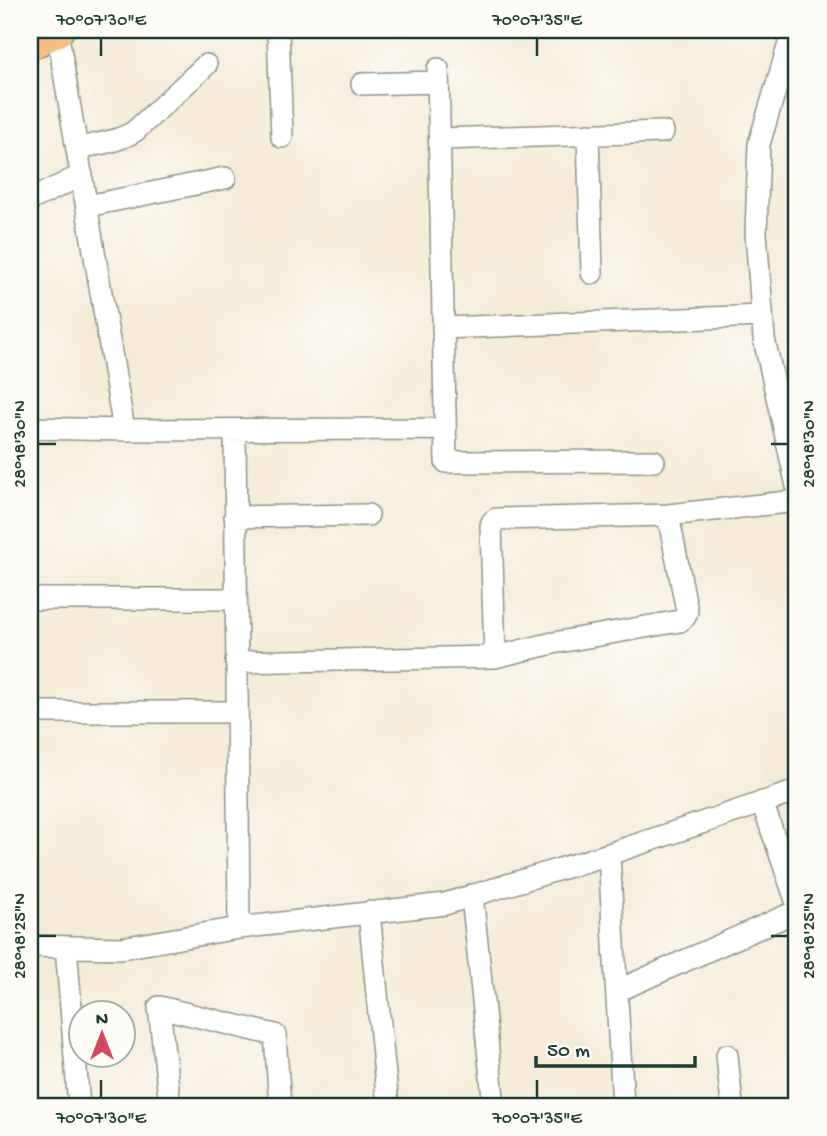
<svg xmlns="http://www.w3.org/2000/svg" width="827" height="1136" viewBox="0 0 827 1136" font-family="'Gochi Hand',sans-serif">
  <rect width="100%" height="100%" fill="#fdfcf7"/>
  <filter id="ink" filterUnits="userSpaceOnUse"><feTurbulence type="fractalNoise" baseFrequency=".0143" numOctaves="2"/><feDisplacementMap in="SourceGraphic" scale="14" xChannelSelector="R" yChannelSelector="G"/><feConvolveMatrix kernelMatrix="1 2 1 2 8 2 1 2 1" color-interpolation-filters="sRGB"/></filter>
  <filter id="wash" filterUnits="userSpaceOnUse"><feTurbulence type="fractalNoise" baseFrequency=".00686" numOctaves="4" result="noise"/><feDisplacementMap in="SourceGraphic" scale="28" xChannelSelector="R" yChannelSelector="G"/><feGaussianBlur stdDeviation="1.57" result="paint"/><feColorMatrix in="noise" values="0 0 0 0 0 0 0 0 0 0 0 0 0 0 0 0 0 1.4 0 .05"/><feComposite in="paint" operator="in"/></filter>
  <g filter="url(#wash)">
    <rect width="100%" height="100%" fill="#f5ebd7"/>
  </g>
  <g filter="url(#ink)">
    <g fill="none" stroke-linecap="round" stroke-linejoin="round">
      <defs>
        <path id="minor" d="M57 30 124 430
          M278 30 282 137
          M797 32 789 44 759 144 756 233 764 339 797 486
          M438 69 446 462 654 461
          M362 84 438 82
          M588 134 592 273
          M441 139 663 132
          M78 148C97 144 118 142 135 131L206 65
          M30 200 82 175
          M87 206 225 178
          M443 328 762 316
          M30 428 124 430 444 429
          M235 517 368 515
          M30 599H236
          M495 657 491 526 492 522 496 519 668 515 797 501
          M236 662 495 657 553 643 680 621 685 617 687 611 668 515
          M30 712H237
          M762 802 797 903
          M609 854 797 791
          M472 895 493 1097 496 1106
          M369 912 388 1106
          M239 928 445 904 609 854 623 1106
          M30 946 121 948 239 928 235 430
          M66 947 79 1106
          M617 991 797 911
          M727 1055 732 1106
          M170 1106 159 1007 275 1035 280 1106"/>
        <path id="primary" d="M30 43 57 30"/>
      </defs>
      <!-- minor casing -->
      <use href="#minor" stroke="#8a9486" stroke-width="24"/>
      <!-- primary casing -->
      <use href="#primary" stroke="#8a9486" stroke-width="36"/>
      <!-- minor -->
      <use href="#minor" stroke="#fff" stroke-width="21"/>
      <!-- primary -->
      <use href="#primary" stroke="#f6be87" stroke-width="33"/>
    </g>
  </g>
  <!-- ticks -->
  <path fill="none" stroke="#1f3d34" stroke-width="2.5" d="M101 38V56M537 38V56M38 444H56M771 444H788M38 936H56M771 936H788M101 1080V1098M537 1080V1098"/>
  <!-- margin -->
  <rect width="827" height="1136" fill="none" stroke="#fdfcf7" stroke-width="77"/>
  <!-- north arrow -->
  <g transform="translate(102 1034)"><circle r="33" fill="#fdfcf7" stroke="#a4b0a9" stroke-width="2"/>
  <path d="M0-5L12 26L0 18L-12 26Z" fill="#d1495b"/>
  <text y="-10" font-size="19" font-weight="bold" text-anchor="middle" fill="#1f3d34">N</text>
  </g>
  <!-- scale -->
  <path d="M536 1056v10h159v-10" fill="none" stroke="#1f3d34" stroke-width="3.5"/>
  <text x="547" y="1056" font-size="21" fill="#1f3d34" stroke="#fdfcf7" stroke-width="5" paint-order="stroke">50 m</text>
  <rect x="38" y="38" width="750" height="1060" fill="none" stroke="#1f3d34" stroke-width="2.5"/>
  <g font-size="18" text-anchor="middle" fill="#1f3d34">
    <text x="101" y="25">70°07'30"E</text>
    <text x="537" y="25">70°07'35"E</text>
    <text transform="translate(19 444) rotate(-90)" y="6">28°18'30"N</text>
    <text transform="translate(808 444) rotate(-90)" y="6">28°18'30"N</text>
    <text transform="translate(19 936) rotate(-90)" y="6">28°18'25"N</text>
    <text transform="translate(808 936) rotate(-90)" y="6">28°18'25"N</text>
    <text x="101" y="1123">70°07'30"E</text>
    <text x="537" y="1123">70°07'35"E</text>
  </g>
</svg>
